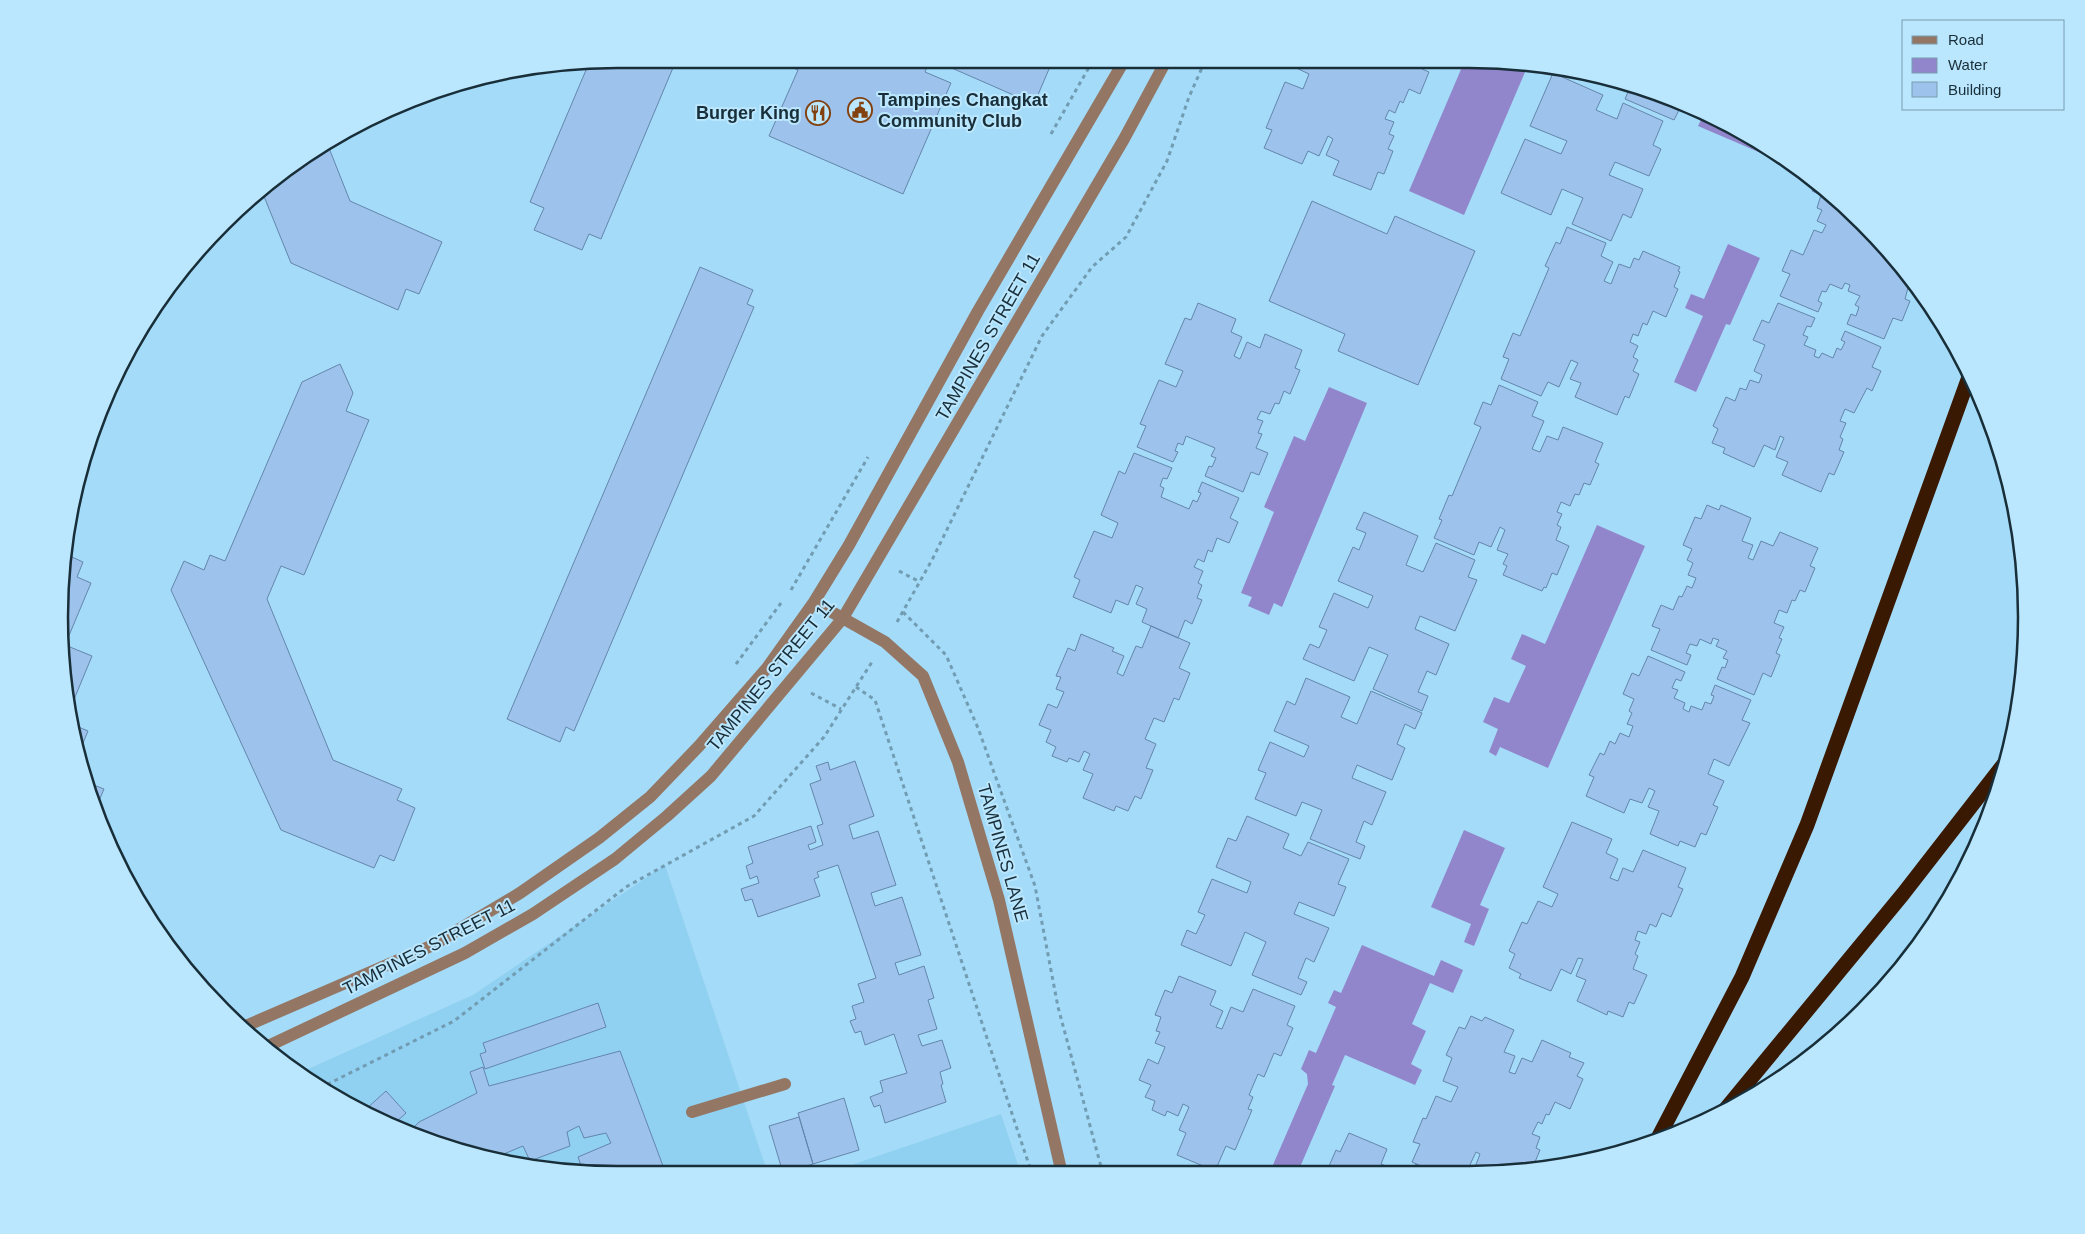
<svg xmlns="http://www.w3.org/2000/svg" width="2085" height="1234" viewBox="0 0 2085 1234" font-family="Arial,sans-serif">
  <rect width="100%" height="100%" fill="#a4dbf8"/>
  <!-- built -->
  <path fill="#90d0f1" d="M665 865 768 1174H580L437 1146 307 1081 297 1074 473 995Z
    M1001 1114 1021 1174H825Z"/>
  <!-- water -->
  <path fill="#9186cb" d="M1465 60H1505L1528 65 1464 215 1409 191Z
    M1703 116 1778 153 1775 159 1698 126Z
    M1728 244 1760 258 1730 325 1726 324 1696 392 1674 382 1703 316 1685 308 1691 294 1704 299Z
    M1329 387 1367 403 1282 607 1274 603 1269 615 1248 606 1252 597 1241 593 1274 512 1264 507 1294 436 1305 441Z
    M1597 525 1645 546 1548 768 1500 747 1496 756 1489 752 1498 729 1483 722 1494 697 1509 703 1526 666 1511 659 1522 634 1545 644Z
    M1464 830 1505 848 1480 905 1489 909 1474 946 1464 942 1471 924 1431 907Z
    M1362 945 1434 976 1441 960 1463 970 1453 993 1430 983 1412 1024 1426 1031 1411 1064 1422 1070 1415 1085 1345 1055 1332 1085 1335 1086 1297 1174H1269L1308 1084 1307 1074 1301 1069 1309 1050 1316 1053 1336 1007 1328 1003 1334 990 1341 993Z"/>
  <!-- building -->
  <path fill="#9dc2eb" stroke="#6486ac" d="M1426 60 1422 69 1429 72 1420 94 1409 89 1403 103 1400 101 1395 113 1389 110 1385 119 1394 122 1389 134 1394 136 1388 149 1393 151 1384 174 1378 172 1371 190 1333 175 1339 161 1326 155 1333 139 1328 136 1319 156 1308 151 1302 164 1264 148 1272 130 1266 128 1285 82 1303 89 1309 74 1292 66 1294 61Z
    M929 62 925 72 951 83 903 194 769 136 798 70 783 63Z
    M938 62H1052L1034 104Z
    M589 63H675L601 239 589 234 582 250 534 230 544 208 530 202Z
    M1553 73 1603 95 1596 110 1617 119 1623 103 1663 121 1653 145 1661 149 1649 176 1615 162 1609 175 1643 189 1631 218 1623 214 1611 241 1572 224 1583 198 1562 189 1551 215 1501 193 1525 139 1561 154 1567 141 1530 126Z
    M1631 85 1647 88 1681 106 1674 120 1625 99Z
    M327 143 350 201 442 242 419 294 406 289 398 310 291 263 261 189 277 174Z
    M1816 184 1863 222 1910 280 1905 299 1910 301 1902 321 1893 318 1884 339 1847 324 1851 314 1856 316 1859 307 1855 305 1860 296 1848 291 1850 285 1845 283 1842 289 1830 284 1826 292 1822 291 1818 301 1822 303 1818 312 1780 296 1790 274 1782 271 1791 250 1803 255 1814 230 1822 233 1826 225 1817 221 1822 210 1817 208 1821 195 1812 191Z
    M1312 201 1387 234 1395 216 1475 251 1418 385 1338 351 1345 334 1269 301Z
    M1567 227 1606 243 1601 256 1613 262 1604 281 1611 284 1619 264 1630 268 1634 258 1639 260 1643 251 1680 267 1678 271 1680 272 1674 287 1678 289 1666 317 1653 311 1647 325 1643 323 1638 336 1633 334 1630 342 1638 346 1633 357 1638 360 1633 371 1639 374 1629 398 1625 396 1617 415 1575 397 1581 383 1570 379 1578 363 1571 360 1559 387 1548 382 1541 396 1501 379 1509 359 1503 357 1513 333 1520 336 1549 268 1545 266 1556 242 1560 244Z
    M700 267 753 290 747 304 754 307 574 731 566 727 560 742 507 719Z
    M1198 303 1236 319 1231 332 1242 337 1234 356 1240 359 1247 342 1260 348 1265 334 1302 350 1295 368 1300 370 1290 394 1284 391 1279 404 1275 403 1270 414 1261 411 1257 419 1263 421 1258 433 1262 434 1256 448 1268 453 1259 475 1251 472 1243 492 1205 476 1209 466 1212 467 1216 458 1211 456 1215 448 1186 436 1183 445 1178 443 1175 451 1178 452 1173 462 1137 447 1146 426 1140 424 1159 380 1176 387 1183 371 1165 364 1185 318 1191 320Z
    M1778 303 1815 318 1811 327 1807 326 1803 335 1808 337 1804 345 1816 350 1814 356 1819 358 1822 353 1833 358 1837 348 1841 350 1845 342 1841 340 1845 331 1881 347 1872 367 1881 371 1872 391 1867 388 1854 413 1845 409 1840 421 1846 423 1840 437 1843 439 1839 450 1844 452 1834 475 1829 473 1821 492 1782 475 1788 462 1776 457 1784 438 1780 436 1775 450 1764 445 1754 467 1723 453 1725 448 1712 443 1718 429 1713 426 1726 397 1735 401 1740 388 1746 390 1750 380 1759 383 1762 375 1754 371 1765 345 1753 340 1762 320 1769 323Z
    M340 364 353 393 346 411 369 420 304 575 281 566 267 599 333 760 402 789 397 800 415 808 394 861 380 855 374 868 281 830 171 590 184 561 204 570 210 555 225 561 302 382Z
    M1499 385 1538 402 1532 416 1544 421 1532 449 1540 452 1547 436 1558 440 1563 427 1603 443 1595 462 1599 464 1590 485 1584 483 1579 495 1575 494 1570 506 1561 502 1557 512 1562 514 1557 525 1561 527 1556 540 1569 546 1557 575 1552 573 1546 588 1544 587 1542 591 1503 575 1507 566 1503 564 1508 554 1497 550 1505 530 1500 527 1491 547 1479 542 1474 555 1434 538 1442 520 1439 519 1449 495 1452 496 1481 427 1474 424 1483 402 1491 405Z
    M1134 453 1172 468 1167 479 1163 478 1160 486 1164 488 1161 497 1189 509 1193 500 1197 502 1201 493 1198 492 1202 482 1239 498 1230 518 1238 522 1229 543 1217 538 1212 552 1208 550 1204 562 1198 559 1194 567 1203 571 1198 583 1202 585 1197 598 1202 600 1192 624 1185 620 1178 638 1142 622 1147 609 1136 604 1143 588 1136 585 1128 605 1116 600 1111 613 1073 597 1080 580 1074 577 1094 531 1112 538 1118 523 1101 515 1119 471 1125 474Z
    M1707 505 1719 510 1721 505 1751 518 1742 541 1753 545 1748 558 1753 560 1761 541 1773 546 1780 532 1818 548 1810 566 1815 568 1805 592 1800 590 1795 601 1792 600 1787 613 1779 610 1774 623 1784 627 1779 638 1782 639 1776 653 1780 655 1771 677 1763 673 1754 695 1717 679 1722 667 1725 668 1728 660 1723 658 1727 651 1716 646 1719 640 1713 638 1711 644 1700 639 1697 646 1690 644 1686 653 1691 655 1687 665 1651 650 1660 629 1652 626 1661 605 1673 610 1679 596 1682 597 1687 586 1692 588 1696 578 1688 575 1693 563 1687 560 1692 549 1683 545 1695 517 1701 519Z
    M1364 512 1418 536 1406 565 1423 572 1436 543 1475 560 1468 577 1477 580 1455 631 1420 616 1415 629 1449 644 1436 675 1427 671 1418 692 1428 696 1422 711 1373 689 1388 655 1369 647 1354 681 1303 659 1310 644 1319 648 1327 630 1319 627 1334 593 1368 608 1373 596 1338 581 1353 547 1359 550 1366 533 1356 529Z
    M63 553 83 562 77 577 91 583 65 645 92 656 68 714 60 653Z
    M1151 626 1190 643 1179 668 1190 673 1179 700 1174 698 1164 722 1154 718 1145 739 1156 744 1146 768 1153 770 1141 799 1135 796 1128 811 1116 806 1114 811 1083 798 1093 774 1083 770 1090 754 1084 751 1079 762 1069 758 1067 762 1052 756 1056 747 1046 742 1051 730 1039 725 1048 704 1057 708 1064 692 1056 689 1061 677 1056 676 1068 648 1075 651 1081 634 1114 648 1112 651 1124 656 1117 673 1123 676 1136 646 1142 648Z
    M1648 656 1685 672 1681 681 1676 679 1672 688 1678 690 1674 698 1685 703 1683 709 1689 712 1691 706 1702 710 1705 702 1711 704 1714 696 1711 695 1715 685 1751 700 1742 720 1750 723 1729 766 1714 759 1708 774 1724 781 1713 805 1718 807 1706 835 1701 833 1695 847 1680 841 1678 846 1650 834 1659 811 1648 807 1655 791 1649 788 1642 803 1630 799 1624 813 1586 796 1594 777 1589 775 1600 753 1604 755 1610 741 1615 744 1620 733 1629 737 1633 726 1627 724 1632 713 1629 711 1634 699 1623 694 1632 673 1639 676Z
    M1306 678 1350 697 1341 717 1357 724 1371 691 1422 713 1415 729 1405 724 1397 744 1405 748 1392 780 1357 765 1352 778 1386 792 1372 825 1364 821 1356 842 1365 846 1360 859 1310 839 1322 810 1302 802 1296 816 1255 799 1266 773 1258 770 1270 742 1304 757 1309 746 1274 731 1287 701 1295 705Z
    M69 723 88 731 78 755 70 726Z
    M855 761 874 816 849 825 853 839 878 831 896 885 871 893 875 906 902 897 921 955 895 963 899 975 924 966 934 998 928 1000 937 1029 918 1035 922 1046 942 1040 951 1068 940 1072 943 1084 941 1085 946 1102 885 1123 880 1105 874 1107 870 1097 883 1092 880 1081 907 1073 894 1034 865 1045 861 1031 855 1033 850 1021 856 1019 852 1006 864 1002 858 984 876 978 838 865 817 872 819 877 814 879 820 896 758 917 752 899 745 901 741 889 759 883 757 876 750 879 746 866 753 863 748 847 811 826 816 842 808 845 810 850 823 845 817 826 823 824 810 784 821 780 816 766 828 762 830 770Z
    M86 782 104 789 95 810Z
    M1247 816 1289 834 1283 848 1301 856 1308 842 1349 859 1338 884 1346 887 1334 916 1299 902 1294 914 1329 928 1314 962 1306 958 1298 978 1307 982 1301 995 1252 975 1266 942 1245 932 1231 966 1181 945 1187 930 1196 934 1205 915 1198 912 1212 879 1247 893 1251 882 1216 867 1228 838 1236 841Z
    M1572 822 1612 839 1606 853 1618 859 1610 878 1618 881 1623 868 1633 872 1643 850 1686 868 1678 887 1683 889 1671 917 1662 913 1656 927 1650 924 1646 934 1638 931 1635 940 1640 942 1635 954 1638 956 1633 969 1647 975 1634 1004 1629 1002 1623 1017 1608 1011 1607 1015 1577 1001 1586 980 1576 976 1583 959 1578 958 1571 974 1561 969 1551 991 1519 978 1521 974 1509 968 1515 954 1509 951 1522 922 1527 924 1538 901 1552 907 1558 894 1543 887Z
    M1179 976 1216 991 1210 1005 1223 1011 1216 1027 1222 1029 1231 1007 1243 1012 1253 989 1295 1006 1287 1025 1293 1028 1281 1056 1274 1053 1264 1077 1258 1074 1249 1095 1253 1097 1248 1109 1252 1110 1235 1150 1226 1146 1215 1171 1177 1155 1186 1133 1179 1130 1189 1107 1183 1104 1178 1116 1167 1111 1165 1116 1152 1110 1155 1101 1145 1097 1151 1085 1139 1080 1148 1059 1158 1064 1165 1047 1155 1043 1160 1032 1156 1031 1161 1017 1155 1015 1165 990 1172 993Z
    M598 1003 606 1027 485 1069 480 1054 486 1052 483 1043Z
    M1471 1016 1482 1021 1485 1017 1514 1030 1504 1052 1515 1056 1509 1072 1515 1074 1522 1058 1532 1062 1542 1040 1571 1053 1569 1057 1584 1063 1577 1076 1583 1079 1570 1109 1555 1102 1549 1115 1546 1114 1542 1124 1538 1122 1532 1134 1540 1137 1536 1148 1540 1150 1535 1162 1542 1165 1541 1167 1505 1174H1483L1474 1170 1480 1154 1476 1152 1467 1171 1457 1167 1453 1174H1439L1412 1162 1420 1144 1413 1142 1423 1118 1426 1119 1436 1096 1451 1102 1458 1087 1443 1081 1452 1058 1446 1055 1459 1027 1465 1029Z
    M620 1051 666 1174H584L578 1157 611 1143 606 1133 584 1138 579 1126 567 1132 570 1146 530 1161 523 1146 499 1156 500 1158 437 1146 409 1132 419 1122 477 1093 470 1072 483 1067 489 1086Z
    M386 1091 406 1113 394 1124 365 1110Z
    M844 1098 859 1150 813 1164 798 1113Z
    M799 1117 813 1164 783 1173 769 1126Z
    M1349 1133 1387 1149 1381 1164 1394 1169 1392 1174 1326 1173 1336 1150 1340 1152Z
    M1416 1164 1439 1174H1412Z"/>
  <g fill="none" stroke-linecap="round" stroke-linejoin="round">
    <!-- path -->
    <path stroke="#719cb2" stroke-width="3" stroke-dasharray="4 4" stroke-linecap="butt" d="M1051 134 1092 62
      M899 571 920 582
      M791 590 868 457
      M903 612 946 655 978 728 1035 886 1058 1007 1103 1174
      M897 622 932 560 1042 336 1092 267 1126 237 1167 161 1189 97 1205 61
      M736 664 781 603
      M856 687 875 700 1032 1174
      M811 693 841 709
      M320 1088 454 1021 626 887 754 816 824 737 872 662"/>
    <!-- minor -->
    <path stroke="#947665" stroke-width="12" d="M814 602 885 642 923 676 958 762 999 900 1062 1174
      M241 1028 431 946 520 893 599 838 650 797 699 746 767 668 814 602 849 545 978 311 1124 61
      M264 1048 465 953 533 914 615 859 667 816 711 776 843 618 1124 139 1166 61
      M692 1112 785 1084
      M920 1174 926 1172 927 1174"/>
    <!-- highway -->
    <path stroke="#3a1903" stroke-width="15" d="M1724 1111 1903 894 2004 764
      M1656 1142 1742 977 1807 825 1969 377"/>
  </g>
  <!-- icons -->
  <defs>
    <symbol id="civic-ring" viewBox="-11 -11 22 22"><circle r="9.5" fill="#bbe7fe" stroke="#834110" stroke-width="1.5"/><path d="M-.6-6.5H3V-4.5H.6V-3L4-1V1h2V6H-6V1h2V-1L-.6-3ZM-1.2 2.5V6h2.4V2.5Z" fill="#834110"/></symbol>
    <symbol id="restaurant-ring" viewBox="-11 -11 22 22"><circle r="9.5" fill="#bbe7fe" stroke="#834110" stroke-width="1.5"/><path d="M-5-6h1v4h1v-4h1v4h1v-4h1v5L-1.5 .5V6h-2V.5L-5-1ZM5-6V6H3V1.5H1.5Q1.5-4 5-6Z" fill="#834110"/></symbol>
  </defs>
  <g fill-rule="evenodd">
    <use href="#civic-ring" x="846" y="96" width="28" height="28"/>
    <use href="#restaurant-ring" x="804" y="99" width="28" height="28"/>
  </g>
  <g text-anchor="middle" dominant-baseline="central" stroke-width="4" stroke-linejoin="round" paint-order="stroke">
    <!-- poi labels -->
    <g font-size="18" font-weight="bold" fill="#182e39" stroke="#bbe7fe" text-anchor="start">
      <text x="878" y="100">Tampines Changkat<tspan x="878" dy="21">Community Club</tspan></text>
      <text x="800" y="113" text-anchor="end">Burger King</text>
    </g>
    <!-- street labels -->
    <g font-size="18" fill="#182e39" stroke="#bbe7fe">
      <text transform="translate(988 337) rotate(-60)">TAMPINES STREET 11</text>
      <text transform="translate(771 675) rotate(-51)">TAMPINES STREET 11</text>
      <text transform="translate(1003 853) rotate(74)">TAMPINES LANE</text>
      <text transform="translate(429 947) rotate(-27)">TAMPINES STREET 11</text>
    </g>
  </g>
  <!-- crop -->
  <path d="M0 0H2085V1234H0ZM617 68H1469A549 549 0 0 1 2018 617V617A549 549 0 0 1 1469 1166H617A549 549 0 0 1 68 617V617A549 549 0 0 1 617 68Z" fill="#bbe7fe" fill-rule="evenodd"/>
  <path fill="none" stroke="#182e39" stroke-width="2.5" d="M617 68H1469A549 549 0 0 1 2018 617V617A549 549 0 0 1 1469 1166H617A549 549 0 0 1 68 617V617A549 549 0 0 1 617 68Z"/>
  <!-- legend -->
  <rect x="1902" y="20" width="162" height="90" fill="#bbe7fe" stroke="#7a9daf"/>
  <rect x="1912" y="36" width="25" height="8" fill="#947665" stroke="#7a9daf"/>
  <text x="1948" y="45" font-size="15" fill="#182e39">Road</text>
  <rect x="1912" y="58" width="25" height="15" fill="#9186cb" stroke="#7a9daf"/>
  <text x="1948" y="70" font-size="15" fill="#182e39">Water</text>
  <rect x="1912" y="82" width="25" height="15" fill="#9dc2eb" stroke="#7a9daf"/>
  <text x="1948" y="95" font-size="15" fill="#182e39">Building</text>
</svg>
